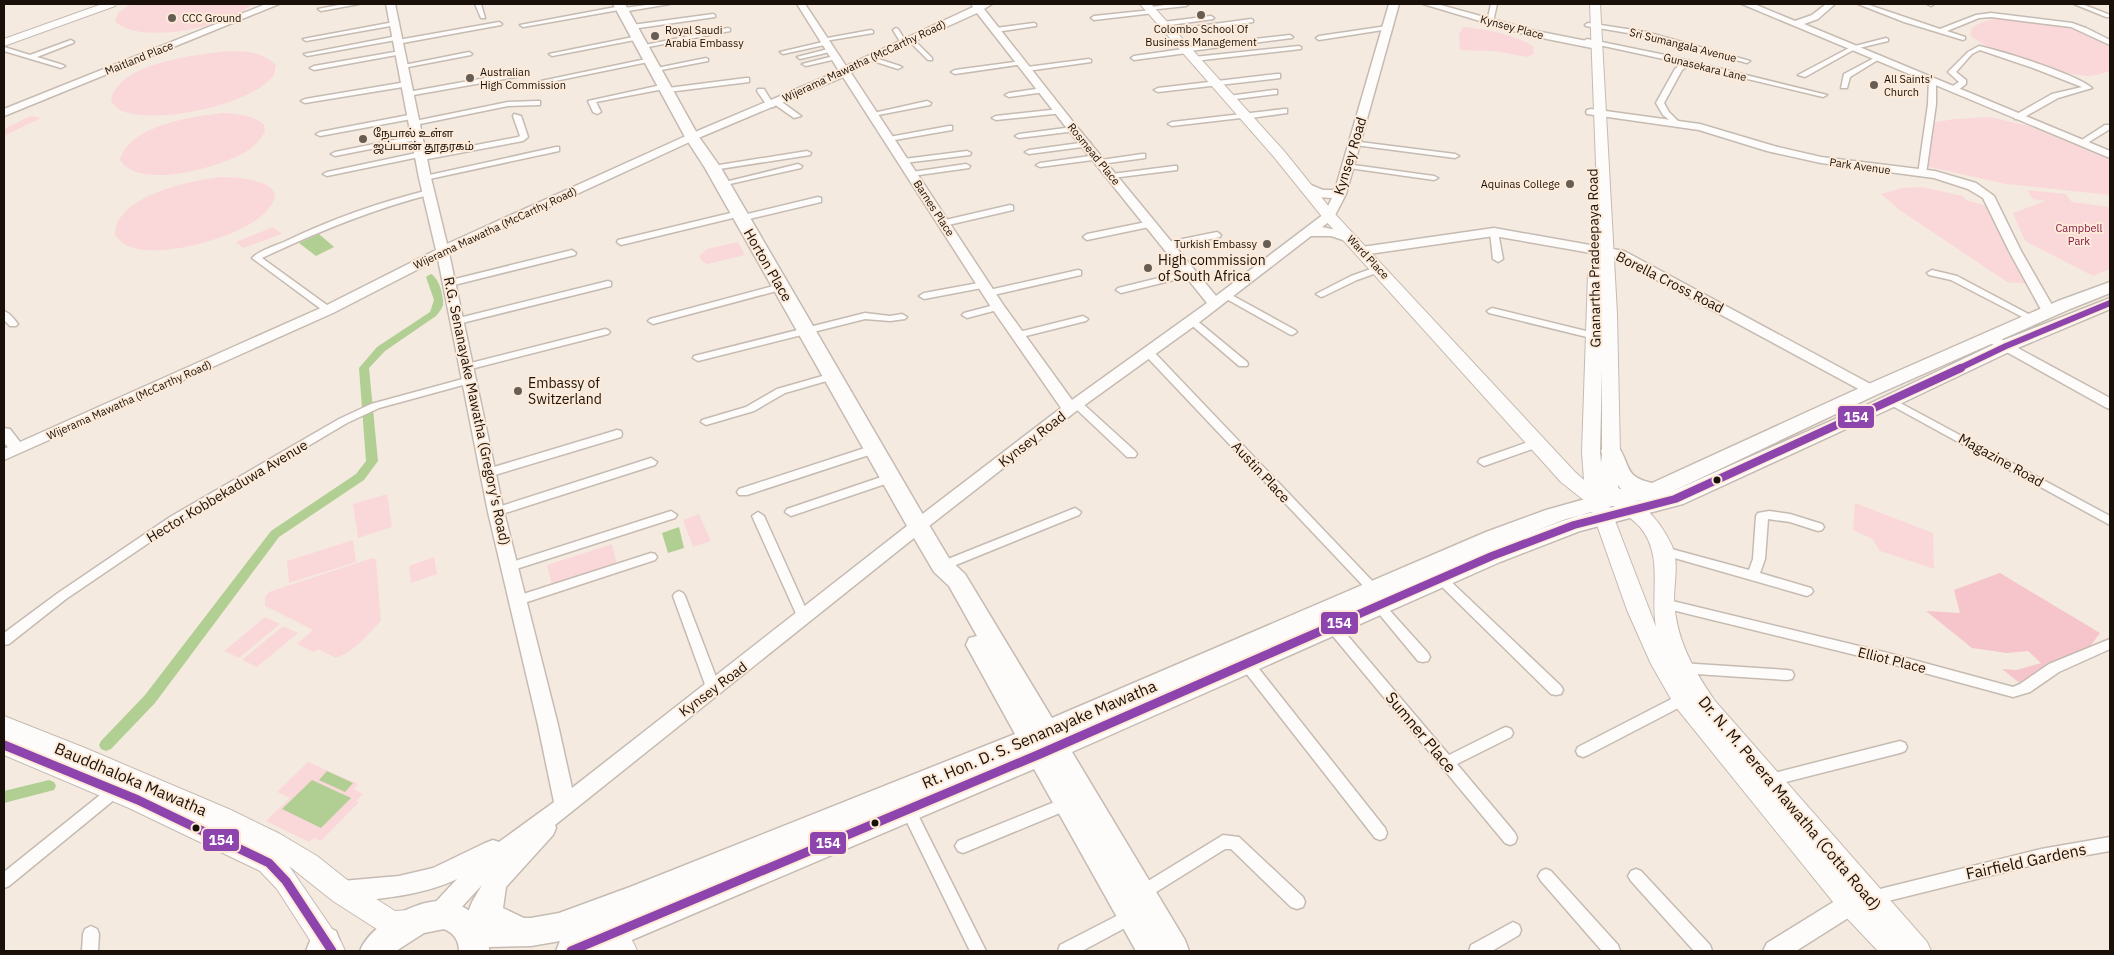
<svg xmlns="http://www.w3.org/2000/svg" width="2114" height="955" viewBox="0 0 2114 955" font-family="'IBM Plex Sans','Noto Sans Tamil',sans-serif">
  <rect width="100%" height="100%" fill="#f5eae0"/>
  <!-- green -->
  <path fill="#fad8da" d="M131 4H252C231 27 137 46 115 21L118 13Z
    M2010 18 2059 24 2076 28 2107 42 2110 45V71C2103 73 2095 76 2088 76 2062 75 1991 53 1971 36V29C1982 19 1995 19 2010 18Z
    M1463 27C1486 29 1513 34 1533 46L1534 54 1528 57 1494 51 1460 50 1459 35Z
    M234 51C251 52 264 53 276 65 275 69 275 73 273 76 253 105 151 126 120 110 117 108 114 104 111 102 115 62 203 53 234 51Z
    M224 113C239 114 251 115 264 124L265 132C260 140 255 146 247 151 222 167 139 191 120 160 129 125 194 116 224 113Z
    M30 116 41 118 4 136V129Z
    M1990 117 2029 126 2110 160V195L2006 184 1925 166 1931 123 1954 119Z
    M220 177C246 177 302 183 259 218 234 238 154 262 124 244 121 242 118 238 115 236 114 196 189 181 220 177Z
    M1921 187 1963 196 1966 200 1990 207 2029 284 2007 282 1901 211 1881 194 1902 188Z
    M2027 190 2066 194 2072 202 2110 207V269L2093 276 2025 241 2013 213 2045 201 2033 199Z
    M273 227 282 234 243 248 236 242Z
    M738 242 745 255 708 264 703 262 699 256 707 249Z
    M387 494 392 527 358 538 353 504Z
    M1855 503 1933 533 1934 569 1880 551 1872 539 1853 530Z
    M699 514 711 541 693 547 683 520Z
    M353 540 356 562 289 583 287 561Z
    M612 544 617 565 552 585 547 565Z
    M434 557 437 574 411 583 409 566Z
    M372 558 376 560 381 621C367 635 355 651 336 658L318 649 314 652 297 644 313 630 265 606V597L269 592Z
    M265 617 280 624 239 658 224 651Z
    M283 626 298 633 257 667 242 660Z
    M308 762 358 784 354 789 363 794 356 801 359 802 321 841 314 838 309 842 266 821 290 798 277 792Z"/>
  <!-- forest -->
  <path fill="#f5c5cb" d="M2000 573 2100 633 2086 652 2021 684 2002 669 2017 670 2041 663 2028 651 2007 653 1972 648 1926 611 1960 613 1954 590Z"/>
  <!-- water -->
  <path fill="#b1cf92" d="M319 234 334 247 316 256 299 243Z
    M679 527 684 548 668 553 662 533Z
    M327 771 353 783 345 792 319 780Z
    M312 780 351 798 321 828 282 809Z"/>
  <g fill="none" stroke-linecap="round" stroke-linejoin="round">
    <!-- canal -->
    <path fill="#b1cf92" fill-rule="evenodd" d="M431 274C439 278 444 296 443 305 442 309 439 312 436 316L385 351 369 368 378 461 364 480 279 537 155 703 111 749 106 751 101 749 99 745 101 741 145 695 271 531 356 474 366 461 359 368 377 347 430 312 434 300 426 277Z
      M49 780 54 782 56 786 54 790 4 803V791Z"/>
    <defs>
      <path id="street" d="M344 4H359L321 11 318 9Z
        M475 4H481L485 18H481Z
        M654 4H670L622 12 619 10 523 27 520 25 621 6 624 8Z
        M1171 4H1189L1186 6 1149 10 1146 8Z
        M1491 4H1497L1493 22 1490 24 1487 22Z
        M1858 4H1866L1940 29 1976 15 1991 13 2072 23 2086 28 2110 40V45L2071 27 1991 17 1979 18 1947 31 1965 37V39L1963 40 1904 22Z
        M1927 4H1934L1931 6Z
        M2074 4H2082L2110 15V17H2106Z
        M1152 10 1154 11V13L1094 20 1091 18 1094 16Z
        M713 14 715 15V17L632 29 629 27 632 25Z
        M1211 16 1214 18 1213 19 1163 26 1160 24 1163 22Z
        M1251 19 1253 20V22L1170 34 1167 32 1170 30Z
        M394 22 397 24 396 25 306 41 303 39Z
        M499 22 502 24 501 25 397 44 394 42 396 40 307 56 304 54 397 36 400 38 398 40Z
        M1034 23 1036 24V26L996 32 993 30 996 28Z
        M1588 23 1646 32 1750 61 1747 63 1646 36 1586 26 1585 25Z
        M1387 26 1390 28 1389 29 1319 40 1316 38 1319 36Z
        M728 28 730 29V31L643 48 640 46Z
        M896 28 898 29 907 43 906 44 901 43 893 30Z
        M871 30 873 31V33L825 41 822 39Z
        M1290 35 1293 37 1292 38 1190 51 1187 53 1134 60 1131 58 1134 56 1183 49 1186 47Z
        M638 36 640 37V39L552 56 549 54Z
        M1886 38 1888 39V41L1855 49 1805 77 1798 75 1851 47Z
        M909 39H913L932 58V60H928L909 41Z
        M1587 39 1665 55 1827 95 1823 97 1689 65 1682 70 1664 103 1669 112 1681 124 1677 126 1663 115 1656 103 1675 69 1682 63 1585 42 1584 41Z
        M71 40 74 42 73 43 37 57 63 65 65 66 61 68 4 51V47L30 55Z
        M827 41 830 43 829 44 783 54 780 52Z
        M1299 46 1301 47V49L1194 61 1191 59 1194 57Z
        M1979 46C2002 51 2076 74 2092 88L2058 98 2021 119H2015V115L2052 94 2082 87 2033 68 1980 50 1972 54 1956 72 1966 80V84L1957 91H1951V87L1959 82 1948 72 1968 52Z
        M832 48 834 49V51L800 59 797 57Z
        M400 51 402 52V54L314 70 310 68 314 66Z
        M469 52 472 54 471 55 403 68 399 66Z
        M830 57 833 59 832 60 806 66 802 64Z
        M872 57 900 66 902 67 898 69 870 60 869 59Z
        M1876 57 1881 58 1850 77 1847 88H1841L1844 74Z
        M651 58 653 59V61L545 83 541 81Z
        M706 58 708 59V61L656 71 652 69Z
        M1089 59 1091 60V62L1027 71 1023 69 1027 67Z
        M1022 61 1026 63 1024 64 955 74 951 72 955 70Z
        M524 71H527V75L408 96 404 94 408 92Z
        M1277 74H1280V78L1158 92 1154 90 1158 88Z
        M746 78H749V82L668 92 664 90 668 88Z
        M1929 78 1936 80V104L1926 174 1922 176 1918 174 1928 104Z
        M406 82 410 84 409 86 305 103 301 101 305 99Z
        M666 84 670 86 669 88 596 102 601 112 597 114 593 112 588 101Z
        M1042 88 1046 90 1045 92 1009 97 1005 95 1009 93Z
        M758 89H764L772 102 779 100 801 116 794 118 774 104V107H768L757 91Z
        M1274 90H1277V94L1228 100 1224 98 1228 96Z
        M537 101H540V105L508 106 415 125 411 123 415 121 508 102Z
        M927 101 931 103 930 105 873 116 869 114Z
        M1060 109 1064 111 1063 113 996 120 992 118 996 116Z
        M1284 109H1287V113L1244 119 1241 118 1172 126 1168 124 1172 122Z
        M414 114 418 116 417 118 320 136 316 134 320 132Z
        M514 114 521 116 528 137 523 141 422 160H419V157L327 176 323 174 327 172 421 152H424V155L518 137 520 136 513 116Z
        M2105 125H2110V129L2084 145 2077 143Z
        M949 126H952V130L889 141 885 139 889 137Z
        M1073 127H1076V131L1019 138 1015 136 1019 134Z
        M418 135H421V139L335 156 331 154 335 152Z
        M1352 141 1455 154 1459 156 1455 158 1355 145H1352Z
        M1087 142H1090V146L1029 154 1025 152 1029 150Z
        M556 147H559V151L425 180 421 178 425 176Z
        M807 151 811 153 810 155 713 170 709 168 713 166Z
        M967 151 971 153 970 155 904 163 900 161 904 159Z
        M1142 154H1145V158L1101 164 1097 162 1101 160Z
        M1097 155 1101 157 1100 159 1040 167 1036 165 1040 163Z
        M798 164 802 166 801 168 721 186 717 184Z
        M966 164 970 166 969 168 912 176 908 174 912 172Z
        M1346 164 1434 176 1438 178 1434 180 1349 168H1346Z
        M1174 166H1177V170L1112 178 1108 176 1112 174Z
        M429 190 433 192 432 194C373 209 317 232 262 258L331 308V312H325L252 258C260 250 275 246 286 241 332 219 380 202 429 190Z
        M818 197 821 198V202L741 221 738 220 737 217 621 245 617 242 618 240 739 211 742 212 743 215Z
        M1010 205 1013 206V210L944 226 940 223 941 221Z
        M1151 221 1154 222V226L1087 240 1083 237 1087 234Z
        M1494 229 1498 232 1503 259 1498 262 1493 259 1490 232Z
        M1217 232 1221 235 1220 237 1168 248 1164 245 1168 242Z
        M572 250 576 253 575 255 450 286 445 283 447 281Z
        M1379 266 1382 267V271L1357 280 1324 296 1321 297 1316 294 1351 276Z
        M1078 270 1081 271V275L989 296 984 293 989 290Z
        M1191 270 1194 271V275L1121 293 1116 290 1118 288Z
        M1932 270 1957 276 2038 319 2036 321H2030L1951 280 1929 275 1927 273Z
        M608 281 611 282V286L458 324 453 321 455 319Z
        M984 282 987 283V287L924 299 919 296 924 293Z
        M781 284 786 287 784 289 653 324 648 321 650 319Z
        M1226 292 1295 330 1297 332 1292 335 1289 334 1223 297 1221 295Z
        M998 304 1003 307 1001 309 967 318 962 315 964 313Z
        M1492 308 1598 334 1600 336 1595 339 1489 313 1487 311Z
        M4 311C10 313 14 319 18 324L16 326H10L4 320Z
        M865 313 890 316 902 314 907 317 905 319 890 321 865 319 698 361 693 358 694 356Z
        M1083 316 1088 319 1086 321 1018 338 1013 335 1015 333Z
        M1192 318 1195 319 1247 362 1248 364 1247 366H1239L1189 323 1187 321 1189 319Z
        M605 329 608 330 610 332 608 334 467 370 462 367 463 365Z
        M1149 350 1153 351 1378 587 1380 590 1378 593H1370L1145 355 1144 353 1145 351Z
        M833 373 838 376 837 378 785 393 754 411 706 425 701 422 702 420 746 407 777 389Z
        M470 377 475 380 474 382 379 408 347 423 178 523 66 599 9 644 4 645V633L58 593 170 517 339 419 371 404Z
        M1891 398 2110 516V525L1887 403 1886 401Z
        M1077 401 1081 402 1135 451 1137 454 1135 457H1127L1073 406 1072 404Z
        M617 430 621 431 622 434 621 437 488 477 482 473 484 470Z
        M1537 439 1541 440 1542 443 1541 446 1484 466 1478 462 1480 459Z
        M874 445 878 446 879 449 878 452 747 495H739L737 492 739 489Z
        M651 458 657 462 655 465 496 516 490 512 492 509Z
        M890 474 894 475 896 478 894 481 791 516 785 512 787 509Z
        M1075 508 1081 512 1079 515 946 569H938L936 566 938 563Z
        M671 511 677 515 675 518 510 571 506 570 504 567 506 564Z
        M1769 511 1790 514 1822 524 1824 527 1822 530 1818 531 1790 522 1768 519 1765 559 1760 573 1811 588 1813 591 1811 594 1807 596 1664 555 1660 554 1658 551 1660 548 1664 547 1749 570 1753 559 1756 516 1758 513Z
        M758 512 764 516 810 618 808 621 804 623 800 621 798 618 752 516Z
        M651 553 655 554 657 557 655 560 518 605 514 603 512 600 514 597Z
        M1441 574 1445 576 1561 686 1563 690 1561 694 1556 695 1551 694 1437 582 1435 579 1437 576Z
        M679 591 683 593 685 596 721 690 719 694 714 695 709 694 707 690 673 596 675 593Z
        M1664 599 1884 652 2013 687 2020 684 2049 664 2110 639V649L2059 672 2030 692 2013 697 1884 662 1660 607 1658 604 1660 601Z
        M1379 601 1383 603 1428 653 1430 657 1428 661 1423 662 1418 661 1375 609 1373 606 1375 603Z
        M1332 621 1337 623 1449 755 1501 729 1506 727 1511 729 1513 733 1511 737 1457 764 1515 833 1517 838 1515 843 1510 845 1505 843 1327 629 1326 626 1327 623Z
        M1247 659 1252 660 1385 828 1387 833 1385 838 1380 840 1375 838 1242 668 1240 664 1242 660Z
        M1681 663 1787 670 1792 671 1794 675 1792 679 1787 680 1681 673 1676 672 1674 668 1676 664Z
        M1683 693 1688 695 1690 699 1688 703 1588 755 1583 757 1578 755 1576 751 1578 747Z
        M1900 741 1905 743 1907 747 1905 751 1900 753 1770 786 1765 784 1763 780 1765 776 1770 774Z
        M115 785 120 787 122 791 120 795 9 886 4 888V872L110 787Z
        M1067 797 1072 798 1074 803 1072 808 968 851 963 853 958 851 955 846 958 841Z
        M908 803 913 805 986 951H970L901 810 903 805Z
        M1223 835 1239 837 1303 897 1305 902 1303 907 1297 909 1291 907 1231 849H1225L1145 899 1140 901 1135 899 1132 894 1135 889Z
        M2110 837V851L2041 863 1872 905 1866 903 1864 898 1866 893 1872 891 2041 849Z
        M1546 869 1551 871 1618 945 1620 951H1602L1541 881 1538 876 1541 871Z
        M1636 869 1641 871 1710 945 1712 951H1694L1631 881 1628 876 1631 871Z
        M1132 908 1138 911 1140 916 1138 921 1082 951H1058L1060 945Z
        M1513 922 1519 925 1521 930 1519 935 1492 951H1469L1471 945Z
        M91 926 97 929 99 934 98 951H82L83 934 85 929Z"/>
      <path id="secondary" d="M266 4H279L4 116V109Z
        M386 4H395L431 178 447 244 688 135 839 71 797 4H805L846 66 973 7 971 4H992L984 9 1077 127 1216 296 1324 214 1332 198 1317 197 1300 187 1306 183 1323 190H1335L1389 4H1399L1346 194 1333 219 1322 227 1346 232 1358 239 1356 242 1352 243 1331 236H1311L1197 324 1075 412 924 530 555 825 556 828 553 835 506 887 503 908 524 918 527 926 524 934 516 937 486 923 479 941 471 944 463 941 460 933 472 902 482 885 446 924 438 927 430 924 427 916 430 908 457 879C422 896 381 898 342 903L334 899 331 892 334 885 342 881 399 876 433 868 485 843 493 840 499 842 554 802 538 725 488 512 438 259 333 313 4 460V449L8 447 4 443V428L10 429 20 442 323 307 436 250 419 178ZM977 13 1069 131 1207 303 1072 400 1004 306 851 73 860 66ZM843 77 991 307 1061 408 912 522 572 788 558 725 504 512 449 253 696 139Z
        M1423 4H1437L1531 30 1597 43 1602 46 1597 49 1527 35Z
        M1742 4H1754L1795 21 1812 15 1826 4H1835L1818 19 1804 24 2110 151V158Z
        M1591 109 1700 124 1774 146 1821 157 1935 171 1976 183 1994 196 2021 251 2056 312 2054 315H2044L2009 251 1983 198 1968 189 1934 178 1821 163 1767 151 1699 130 1587 114 1586 112 1587 110Z
        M1494 228 1624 251 1876 387 1878 390 1876 393H1866L1614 257 1494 236 1362 255 1356 251 1362 247Z
        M1990 333 2110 398V409L2105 407 1985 340 1983 337 1985 334Z
        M1859 891 1867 894 1870 902 1867 910 1856 913 1796 951H1763L1767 943 1843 896Z"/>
      <path id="primary" d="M102 4H116L115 6 4 46V39Z
        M1140 4H1151L1284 151 1334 213 1575 472 1584 480 1582 452 1588 274 1591 271 1600 270 1590 4H1600L1617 314 1620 455 1618 487C1624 496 1634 500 1642 506 1655 516 1665 531 1672 546 1679 562 1674 582 1674 600 1676 640 1693 669 1715 701L1927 942 1931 951H1878L1842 913 1675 706 1651 664 1627 610 1590 505 1561 482 1324 219 1274 157ZM1602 368V455L1601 463 1600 452ZM1607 500C1617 510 1630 516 1640 527 1664 555 1650 593 1656 627Z
        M4 716 85 748 231 810 280 834 317 856 351 883 395 911 410 910 419 914 423 923 419 932 410 936 392 937 383 933 333 901 289 866 341 942 345 951H317L277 889 260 871 129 808 4 755Z
        M598 922C617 922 631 933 637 951H606L603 948 589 944 585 935 589 926Z"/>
      <path id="highway" d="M613 4H625L699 137 721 168 926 520 950 560 965 574 1052 718 1486 532 1546 510 1621 489 1609 473 1601 451 1604 446 1611 444 1618 446C1631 466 1624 477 1652 483L1864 386 2058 301 2110 282V293L2070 309 1878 394 1669 493 1871 403 1999 342 2110 298V309L2013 350 1885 411 1683 504 1580 531 1500 562 1072 752 1185 940 1189 951H1136L1034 769 606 951H556L560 941 531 946 489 947V951H459C459 941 454 933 444 929L424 933 396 951H360C369 926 416 899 443 901 456 902 470 909 477 918H531L559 913 630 887 1015 734 966 645 969 638 977 636 949 586 934 572 907 526 705 168 685 137ZM1641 500 1566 519 1522 536C1561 521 1600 507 1641 500Z
        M325 926 336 931 340 941 336 951H306L314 931Z"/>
    </defs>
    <!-- street casing -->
    <use href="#street" stroke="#c5bbb2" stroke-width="3"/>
    <!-- secondary casing -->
    <use href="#secondary" stroke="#c5bbb2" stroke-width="3"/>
    <!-- primary casing -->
    <use href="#primary" stroke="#c5bbb2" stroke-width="2"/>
    <!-- highway casing -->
    <use href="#highway" stroke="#c5bbb2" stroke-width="3"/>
    <!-- street -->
    <use href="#street" fill="#fefcfa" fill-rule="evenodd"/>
    <!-- secondary -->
    <use href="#secondary" fill="#fefcfa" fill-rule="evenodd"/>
    <!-- primary -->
    <use href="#primary" fill="#fefcfa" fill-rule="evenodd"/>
    <!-- highway -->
    <use href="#highway" fill="#fefcfa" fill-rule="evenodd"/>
    <defs>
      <path id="bus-1-far2" d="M1958 369 2006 346 2110 303"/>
      <path id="bus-1-far1" d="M1327 628 1492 556 1574 525 1675 499 1961 368"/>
      <path id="bus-1" d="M4 745 138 800 269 863 286 881 332 951
        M571 951 1040 754 1330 627"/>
    </defs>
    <!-- bus-1-far2 casing -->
    <use href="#bus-1-far2" stroke="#fdead8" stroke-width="9"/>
    <!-- bus-1-far1 casing -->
    <use href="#bus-1-far1" stroke="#fdead8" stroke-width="11"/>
    <!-- bus-1 casing -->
    <use href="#bus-1" stroke="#fdead8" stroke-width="13"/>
    <!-- bus-1-far2 -->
    <use href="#bus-1-far2" stroke="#8e44ad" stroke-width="6"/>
    <!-- bus-1-far1 -->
    <use href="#bus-1-far1" stroke="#8e44ad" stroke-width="8"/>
    <!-- bus-1 -->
    <use href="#bus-1" stroke="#8e44ad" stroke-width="9"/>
  </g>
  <!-- markers -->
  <g fill="#665d54" stroke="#fdead8" stroke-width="2">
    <circle cx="1201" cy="15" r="5"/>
    <circle cx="172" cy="18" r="5"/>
    <circle cx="655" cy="36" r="5"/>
    <circle cx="470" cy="78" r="5"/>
    <circle cx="1874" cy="85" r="5"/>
    <circle cx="363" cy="139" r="5"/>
    <circle cx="1570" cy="184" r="5"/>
    <circle cx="1267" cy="244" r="5"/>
    <circle cx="1148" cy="268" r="5"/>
    <circle cx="518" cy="391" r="5"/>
  </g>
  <g fill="#191109" stroke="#fdead8" stroke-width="2">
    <circle cx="1717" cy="480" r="4.5"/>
    <circle cx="875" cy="823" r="4.5"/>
    <circle cx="196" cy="828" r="4.5"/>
  </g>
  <g text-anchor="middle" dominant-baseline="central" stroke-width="4" stroke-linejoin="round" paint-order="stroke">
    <!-- far-poi labels -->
    <g font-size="11" fill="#191109" stroke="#fdead8" text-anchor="start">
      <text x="182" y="18">CCC Ground</text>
      <text x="1201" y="29" text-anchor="middle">Colombo School Of<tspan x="1201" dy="13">Business Management</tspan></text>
      <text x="665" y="30">Royal Saudi<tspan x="665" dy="13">Arabia Embassy</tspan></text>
      <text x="480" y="72">Australian<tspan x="480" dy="13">High Commission</tspan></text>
      <text x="1884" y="79">All Saints'<tspan x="1884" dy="13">Church</tspan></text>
      <text x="373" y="133">நேபால் உள்ள<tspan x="373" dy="13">ஜப்பான் தூதரகம்</tspan></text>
      <text x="1560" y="184" text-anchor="end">Aquinas College</text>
      <text x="1257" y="244" text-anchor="end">Turkish Embassy</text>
    </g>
    <!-- far-street labels -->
    <g font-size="11" fill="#191109" stroke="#fdead8">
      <text transform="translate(1512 27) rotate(15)">Kynsey Place</text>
      <text transform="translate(1683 45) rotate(14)">Sri Sumangala Avenue</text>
      <text transform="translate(139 58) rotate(-22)">Maitland Place</text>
      <text transform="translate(864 61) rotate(-25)">Wijerama Mawatha (McCarthy Road)</text>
      <text transform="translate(1705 67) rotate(14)">Gunasekara Lane</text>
      <text transform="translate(1094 154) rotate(51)">Rosmead Place</text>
      <text transform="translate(1860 166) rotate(8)">Park Avenue</text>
      <text transform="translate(934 208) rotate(57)">Barnes Place</text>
      <text transform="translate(495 228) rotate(-25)">Wijerama Mawatha (McCarthy Road)</text>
      <text transform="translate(1368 257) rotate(47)">Ward Place</text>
      <text transform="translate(129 400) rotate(-24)">Wijerama Mawatha (McCarthy Road)</text>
    </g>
    <!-- far-park labels -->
    <g font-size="11" fill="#881645" stroke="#fdead8">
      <text x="2079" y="228">Campbell<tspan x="2079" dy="13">Park</tspan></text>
    </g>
    <!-- street labels -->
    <g font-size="14" fill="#191109" stroke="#fdead8">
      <text transform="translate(1350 156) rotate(-73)">Kynsey Road</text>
      <text transform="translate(1594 258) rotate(-91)">Gnanartha Pradeepaya Road</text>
      <text transform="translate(768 265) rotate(60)">Horton Place</text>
      <text transform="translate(1670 282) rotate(27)">Borella Cross Road</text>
      <text transform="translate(477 411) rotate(78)">R.G. Senanayake Mawatha (Gregory's Road)</text>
      <text transform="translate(1032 439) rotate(-38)">Kynsey Road</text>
      <text transform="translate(2001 460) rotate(29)">Magazine Road</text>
      <text transform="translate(1261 472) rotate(47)">Austin Place</text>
      <text transform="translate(227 491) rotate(-31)">Hector Kobbekaduwa Avenue</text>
      <text transform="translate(1892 660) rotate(14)">Elliot Place</text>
      <text transform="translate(713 689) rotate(-37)">Kynsey Road</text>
    </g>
    <!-- poi labels -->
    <g font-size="14" fill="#191109" stroke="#fdead8" text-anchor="start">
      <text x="1158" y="260">High commission<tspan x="1158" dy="16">of South Africa</tspan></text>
      <text x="528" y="383">Embassy of<tspan x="528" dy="16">Switzerland</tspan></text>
    </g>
    <!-- near-street labels -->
    <g font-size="16" fill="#191109" stroke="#fdead8">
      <text transform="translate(1421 732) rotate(50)">Sumner Place</text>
      <text transform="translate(1039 734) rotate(-23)">Rt. Hon. D. S. Senanayake Mawatha</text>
      <text transform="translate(131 779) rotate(23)">Bauddhaloka Mawatha</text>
      <text transform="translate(1790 803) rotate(50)">Dr. N. M. Perera Mawatha (Cotta Road)</text>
      <text transform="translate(2026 861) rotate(-12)">Fairfield Gardens</text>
    </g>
  </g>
  <g stroke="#fdead8" stroke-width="2">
    <rect x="1837" y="405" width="38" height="24" rx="5" fill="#8e44ad"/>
    <rect x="1320" y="611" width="39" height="24" rx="5" fill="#8e44ad"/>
    <rect x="202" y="828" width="38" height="24" rx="5" fill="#8e44ad"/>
    <rect x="809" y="831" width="38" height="24" rx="5" fill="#8e44ad"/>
  </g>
  <g font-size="14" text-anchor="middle" font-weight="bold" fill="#fff">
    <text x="1856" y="422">154</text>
    <text x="1339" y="628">154</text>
    <text x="221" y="845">154</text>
    <text x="828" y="848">154</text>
  </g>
  <!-- border -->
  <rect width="2114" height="955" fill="none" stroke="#191109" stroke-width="10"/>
</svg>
